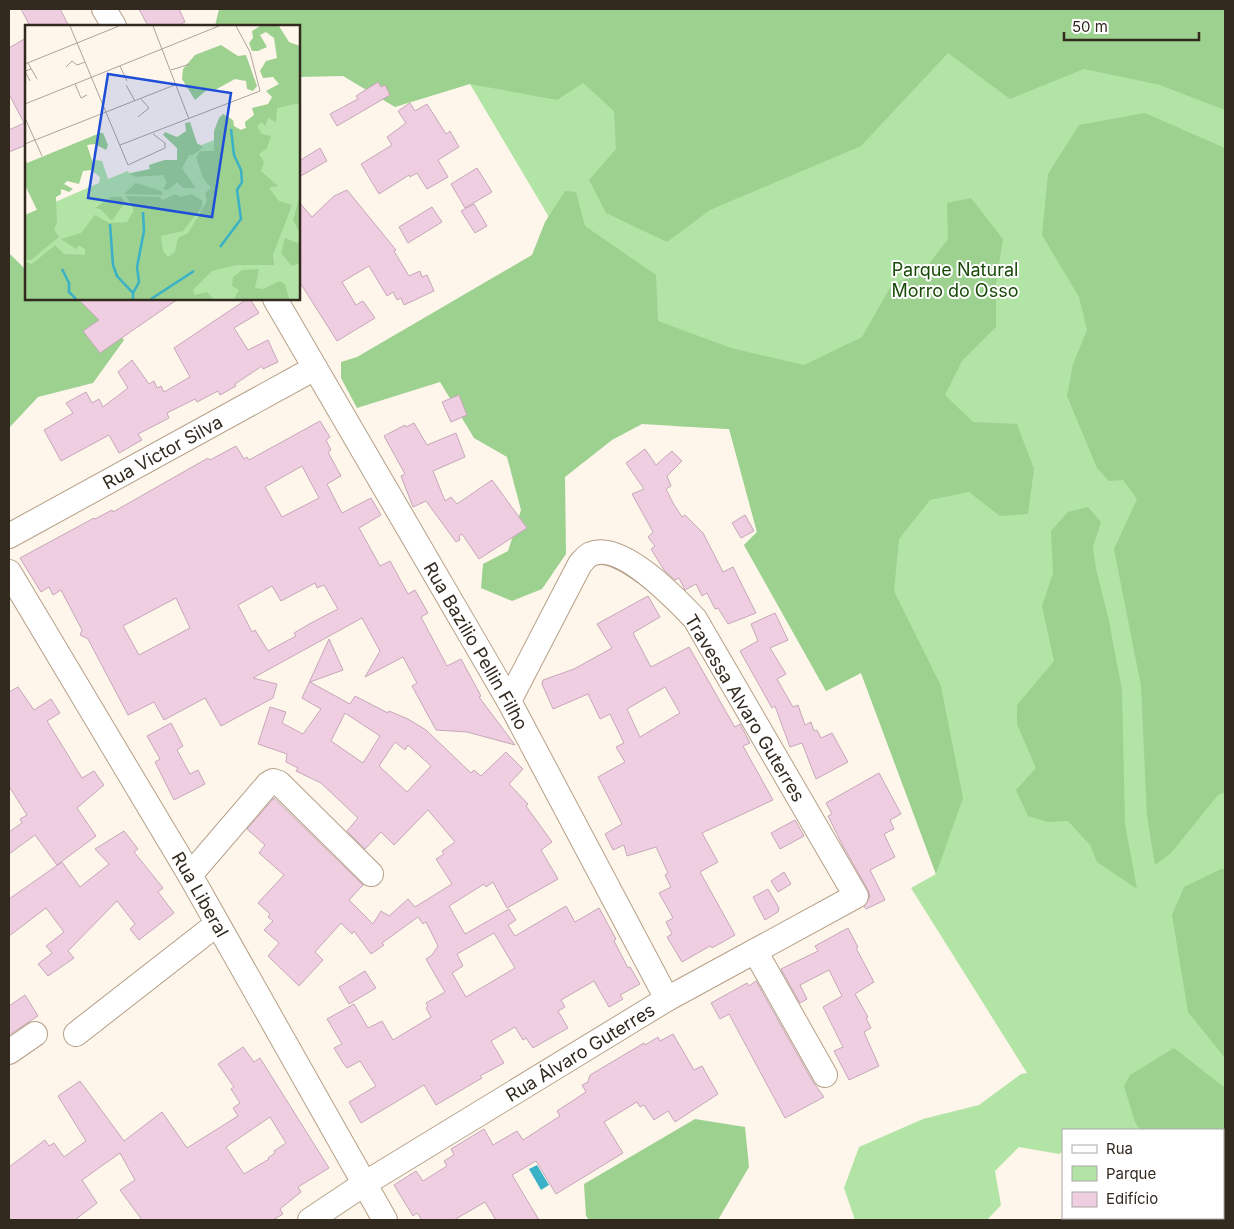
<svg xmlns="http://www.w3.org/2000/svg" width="1234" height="1229" viewBox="0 0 1234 1229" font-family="Inter,sans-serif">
  <rect width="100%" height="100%" fill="#fef5eb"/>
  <!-- green -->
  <path fill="#b2e4a6" d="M1225 9V1220H1121L1119 1218H1223V1130H1063V1151L1059 1154 1019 1147 995 1171 1001 1205 987 1220H855L844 1188 859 1147 923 1119 979 1105 1021 1074 1027 1073 911 888 936 874 861 673 826 691 744 545 757 532 730 429 673 426 470 84Z"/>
  <!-- forest -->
  <path fill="#9cd18f" d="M219 9H1225V110L1160 85 1084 69 1010 99 948 53 861 146 710 210 667 242 606 213 589 180 616 149 614 111 583 83 557 100 470 84 395 107 343 76 299 77V26H215Z
    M1145 113 1225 148V792L1218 795 1171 853 1155 865 1147 816 1141 686 1114 549 1137 499 1123 480 1109 481 1097 468 1067 396 1073 364 1087 330 1079 297 1042 235 1048 174 1079 125Z
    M565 191 576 192 585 226 656 275 658 321 731 348 804 365 862 337 891 286 926 268 948 239 947 203 971 198 1003 239 996 284V327L962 361 945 395 973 422 1017 424 1034 469 1028 514 1000 516 969 492 930 500 899 539 894 591 941 686 963 798 936 874 861 673 826 691 744 545 757 532 729 429 642 424 612 440 565 477 566 554 542 589 512 601 481 588 483 564 508 551 521 510 507 457 474 438 440 382 357 408 341 378V362L357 357 532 255 545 222Z
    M9 253 26 270V299H93L124 340 93 383 38 397 9 428Z
    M1088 507 1101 522 1093 547 1096 569 1109 621 1122 690 1125 824 1137 889 1097 862 1090 845 1068 821 1048 822 1028 816 1016 790 1036 768 1017 724V705L1054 661 1042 606 1053 573 1051 531 1068 512Z
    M1221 869H1225V1058L1188 1012 1172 915 1184 887Z
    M1174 1048 1225 1088V1132L1202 1130H1140L1135 1122 1124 1086 1130 1075Z
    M695 1119 745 1127 749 1167 718 1220H589L586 1216 584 1184Z"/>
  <!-- water -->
  <path fill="#3ab1c6" d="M537 1165 549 1185 541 1190 529 1169Z"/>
  <!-- building -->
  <path fill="#eecee0" stroke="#c6a8b9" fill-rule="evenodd" d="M21 9H60L69 26H30Z
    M139 9H179L185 22 176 26H148Z
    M26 38V145L9 152V130L24 123 9 94V48Z
    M378 82 381 87 385 85 390 95 337 126 330 114 358 99 356 96Z
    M410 103 415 111 427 104 446 134 450 131 459 147 438 160 448 177 427 189 417 173 410 177 409 175 379 194 361 164 392 145 387 137 406 123 398 111Z
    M320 148 327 161 299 177V161Z
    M477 168 492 192 465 208 451 184Z
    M347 190 396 250 394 251 409 276 420 271 422 277 427 275 434 291 404 305 401 298 397 300 393 292 387 296 369 266 342 282 356 305 363 301 375 318 337 341 299 281V202L312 217 334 196Z
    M474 204 487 226 475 233 461 211Z
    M432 207 442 222 408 243 399 227Z
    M78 299H178L100 353 83 331 99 320Z
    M247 299H250L259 313 234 328 248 350 268 340 278 362 263 369 262 366 235 384 236 386 220 395 218 391 197 402 195 399 167 413 169 418 138 434 142 440 119 453 109 435 61 461 44 430 73 413 66 403 86 392 92 403 99 399 103 407 128 388 118 372 132 360 149 384 154 381 157 388 161 386 164 392 190 377 174 348Z
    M459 395 467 415 451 422 442 402Z
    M320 421 330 437 326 440 331 450 328 452 341 476 327 484 342 513 371 498 381 515 359 528 380 566 390 561 408 594 415 590 428 613 421 617 447 666 461 659 481 696 479 697 515 745 467 732 436 730 412 686 417 683 403 657 365 677 380 651 362 618 253 678 277 684 273 698 221 726 205 698 164 720 154 702 128 715 88 639 80 635 82 630 61 590 53 595 49 587 41 592 20 558 94 518 95 519 112 510 113 512 208 458 210 460 236 446 244 459 247 457 249 460ZM302 466 319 498 282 517 265 487ZM315 583 317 588 324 585 338 609 311 623 294 633 296 636 268 651 255 630 252 632 238 605 272 586 281 601ZM176 598 190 628 139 655 123 626Z
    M414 423 427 445 456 433 465 457 433 471 445 501 451 497 457 504 492 480 527 528 479 559 462 534 459 536 460 540 456 542 426 501 413 507 401 476 405 474 384 436 405 425 406 427Z
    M645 449 656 465 672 451 682 461 667 476 671 486 666 489 673 503 682 517 685 515 703 533 723 572 733 567 756 613 728 624 718 608 715 609 707 593 702 596 696 584 685 590 679 578 675 580 664 570 651 549 655 546 648 537 653 532 632 494 644 489 626 463Z
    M745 515 754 531 741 538 732 523Z
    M648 596 660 617 633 633 651 667 689 647 733 724 735 727 740 724 750 743 743 746 773 800 702 833 718 862 700 872 735 935 712 948 710 946 682 962 667 937 672 934 666 922 673 918 659 893 671 887 665 875 668 873 656 847 627 856 624 845 613 850 605 834 622 824 598 777 625 762 616 747 624 743 610 714 600 719 588 694 553 709 542 684 543 680 574 669 612 648 597 624ZM665 687 680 713 640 737 627 709Z
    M775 613 788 640 770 648 786 674 777 679 793 707 798 705 805 725 811 722 814 731 817 730 821 738 832 733 848 762 816 779 802 743 790 747 775 706 772 708 740 651 758 641 751 624Z
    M329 639 343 670 310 682 350 704 355 696 388 713 389 711 408 719 426 730 471 773 474 770 481 776 506 752 523 769 509 784 528 804 526 806 552 842 541 850 558 879 507 908 493 882 486 887 484 884 449 906 465 934 509 909 516 920 508 925 515 936 566 906 575 922 599 908 616 939 614 941 628 968 630 967 640 984 620 995 623 999 609 1007 594 981 561 1000 565 1007 558 1011 568 1028 533 1048 526 1038 523 1040 515 1027 491 1041 504 1063 480 1076 482 1078 436 1105 424 1085 361 1123 349 1102 376 1086 360 1061 347 1068 343 1063 334 1048 342 1044 327 1019 354 1004 368 1028 382 1021 393 1040 431 1017 426 1008 428 1006 426 1003 445 992 426 959 432 955 438 946 426 922 423 924 418 917 382 943 384 945 371 954 354 931 352 934 341 923 315 952 323 960 299 986 268 956 279 943 264 930 273 921 268 917 270 914 258 903 284 875 259 853 265 845 247 829 274 798 363 885 349 900 373 924 381 911 389 916 408 899 415 907 452 884 436 859 444 854 442 851 455 842 428 810 394 845 381 832 365 849 347 831 358 818 321 783 296 771 298 768 286 762 287 754 258 744 270 707 286 712 282 723 303 734 321 709 302 698ZM345 713 380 736 363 763 331 741ZM395 742 405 750 408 745 431 766 407 792 379 766ZM494 933 515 968 466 997 452 973 463 966 457 954Z
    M18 687 34 710 51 699 60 713 47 721 82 778 94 771 104 785 77 808 96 836 57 865 35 835 9 854V832L22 823 20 819 27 815 9 786V692Z
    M171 723 183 746 177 750 190 774 198 770 205 784 174 800 155 762 160 759 147 736Z
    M879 773 901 814 890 820 894 829 884 834 895 857 870 870 885 900 866 909 864 906 870 897 868 890 843 846 828 816 832 814 826 803Z
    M795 820 804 836 780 849 771 833Z
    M124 831 138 849 134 852 163 888 158 892 174 913 139 940 130 929 135 924 117 901 68 951 74 958 48 976 38 964 52 953 46 946 64 932 46 908 9 936V899L62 862 80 887 109 864 95 849Z
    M784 872 791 884 778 892 771 881Z
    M768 889 779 908 778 912 765 920 753 897Z
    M848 928 858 947 856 948 874 982 855 994 868 1017 866 1018 871 1028 864 1032 879 1066 849 1080 834 1051 843 1047 823 1007 842 996 829 970 800 985 807 999 800 1003 781 969 818 951 815 946Z
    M365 971 376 988 349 1004 339 987Z
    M756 981 813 1082 824 1097 785 1118 729 1014 720 1019 711 1003 747 983 749 986Z
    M25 995 38 1016 9 1035V1006Z
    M673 1034 694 1070 702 1066 718 1094 675 1122 668 1111 654 1120 644 1105 640 1107 637 1102 604 1122 623 1153 556 1194 536 1161 512 1175 539 1220H496L485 1202 454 1220H422L417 1213 413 1216 394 1185 416 1171 423 1181 447 1166 444 1161 454 1155 451 1149 484 1129 493 1145 517 1131 523 1140 560 1116 557 1111 586 1092 582 1085 588 1082 590 1075 644 1043 645 1045 658 1037 660 1041Z
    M243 1047 254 1062 260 1058 329 1168 298 1187 301 1192 280 1209 283 1214 273 1220H142L120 1190 135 1180 120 1153 82 1180 97 1203 75 1220H9V1167L45 1140 49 1146 54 1143 64 1157 86 1141 58 1096 80 1081 124 1141 162 1112 187 1148 238 1116 233 1108 240 1103 231 1089 234 1087 218 1064ZM270 1117 286 1143 274 1151 275 1153 268 1158 269 1159 244 1174 226 1147Z"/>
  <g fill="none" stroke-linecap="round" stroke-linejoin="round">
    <defs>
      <g id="minor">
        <path d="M104 9 114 26"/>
        <path id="s1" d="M275 299 509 701 667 999"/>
        <path id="s2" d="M9 536 315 368"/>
        <path id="s3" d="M9 572 190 875 385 1220"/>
        <path d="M190 875 268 784 273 781 279 783 371 874"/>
        <path d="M755 951 825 1075"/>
        <path d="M76 1034 217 924"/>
        <path d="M9 1052 35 1034"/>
        <path id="s4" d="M310 1220 364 1184 667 999 856 896 695 619C676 599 621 541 591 554 587 555 583 561 580 564L509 701"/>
      </g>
    </defs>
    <!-- minor casing -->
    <use href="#minor" stroke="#b5a088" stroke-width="26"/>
    <!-- minor -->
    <use href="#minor" stroke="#fff" stroke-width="24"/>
  </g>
  <g text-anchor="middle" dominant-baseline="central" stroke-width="4" stroke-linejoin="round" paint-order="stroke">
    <!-- park labels -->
    <g font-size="18" fill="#184b07" stroke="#fff">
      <text x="955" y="269">Parque Natural<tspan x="955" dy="21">Morro do Osso</tspan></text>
    </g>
    <!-- street labels -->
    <g font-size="18" fill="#32291f" stroke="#fff">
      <text stroke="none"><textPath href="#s2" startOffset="175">Rua Victor Silva</textPath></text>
      <text stroke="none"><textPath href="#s1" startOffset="401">Rua Bazilio Pellin Filho</textPath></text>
      <text transform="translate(745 708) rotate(59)">Travessa Alvaro Guterres</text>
      <text stroke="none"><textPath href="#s3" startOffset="375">Rua Liberal</textPath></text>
      <text stroke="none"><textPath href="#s4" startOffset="318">Rua Álvaro Guterres</textPath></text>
    </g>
  </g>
  <!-- overview -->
  <g transform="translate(25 25)">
    <rect width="275" height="275" fill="#fef5eb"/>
    <path d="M275 70V274H0V190L74 158 75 152 66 145 70 135 77 136 83 154 103 146 104 148 125 144 124 140 140 135H152L153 129 221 103 220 97Z" fill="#b2e4a6"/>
    <path d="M235 1H254L264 17 275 21V78L252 83 251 97 243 93 240 101 237 97 232 101 237 109 246 111 242 123 234 129 239 137 236 146 253 161 244 163 254 176 267 180 248 230 249 240H211L187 246 168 265 169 270 182 267 188 274H0V237L7 239 30 220 39 229 60 230V224L54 220 51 224 36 214 56 208 70 190 84 198 102 197 109 185 101 171 134 172 138 175 150 169 156 172 166 169 177 175V182L158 206 136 211 138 226 143 232 150 227 153 213 163 208 182 176 180 168 186 163 178 153 171 132 175 126H189V106L194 93 198 89 208 95 209 101 216 105 221 103 220 97 229 90 227 83 243 79 247 72 241 66 254 59 248 52 238 53 235 46 241 36 252 33 249 13 241 7 235 10 242 22 233 26H227L224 18 228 13 227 6ZM196 20 213 31 221 30 232 61 228 66 222 64 221 56 210 54 188 66 183 64 170 75 157 54 158 44 170 30ZM165 97 172 118 178 122 168 130H164L157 143 171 163H158L152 157 143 165 138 164 142 158 138 150 111 152 104 149 125 144 124 140 140 135H152V123L138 110 140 107 152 112 161 106 160 98ZM75 108H78L83 120 81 125 70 119 62 120 68 138 66 145 58 146 54 159 42 156 39 159 48 164 44 167 36 164V169L31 172 32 197 29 205 34 212 6 235H0V190L12 185 0 160V134L2 138ZM111 158 136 166 138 170 99 169ZM275 170V208L268 195ZM86 172H96L100 177 87 196 75 184 70 183ZM260 213 275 219V238L267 241 256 228ZM234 244 230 263 238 264 255 256 260 259 264 274H209L214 265 207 261 208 252 217 245Z" fill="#9cd18f"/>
    <path fill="none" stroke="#3ab1c6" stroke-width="2.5" d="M85 199 88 240 92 251 108 268V274M195 222 216 194 212 165 217 157 216 145 209 130 206 104M37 244 44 258V267L51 274M108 268 114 257 112 242 119 206 118 187M126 274 169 246"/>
    <path fill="none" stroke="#aca399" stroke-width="1" d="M45 1 103 140 140 123V118L128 109M128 1 164 94M3 38 12 54M0 39 94 1M95 41 102 56M41 42 47 36 52 40 60 37M146 45 165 39M5 56 0 46 6 44M50 59 56 73 62 70M101 60 110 76M0 79 194 1M113 92 124 83 116 74M0 93 17 131M0 119 152 59M95 120 235 66 225 27 211 1"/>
    <path fill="#1d4ed8" fill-opacity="0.15" stroke="#1d4ed8" stroke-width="2.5" d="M83 49 206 68 187 192 63 173Z"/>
    <rect width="275" height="275" fill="none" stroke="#32291f" stroke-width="2.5"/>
  </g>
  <!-- border -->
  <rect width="1234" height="1229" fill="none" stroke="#32291f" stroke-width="20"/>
  <!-- legend -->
  <rect x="1062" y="1129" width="162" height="90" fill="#ffffff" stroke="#ada9a5"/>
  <rect x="1072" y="1145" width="25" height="8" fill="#ffffff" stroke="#ada9a5"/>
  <text x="1106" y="1154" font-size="15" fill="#32291f">Rua</text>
  <rect x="1072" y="1166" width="25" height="15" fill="#b2e4a6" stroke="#ada9a5"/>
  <text x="1106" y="1179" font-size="15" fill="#32291f">Parque</text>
  <rect x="1072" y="1192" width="25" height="15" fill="#eecee0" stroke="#ada9a5"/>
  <text x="1106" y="1204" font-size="15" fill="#32291f">Edifício</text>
  <!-- scale -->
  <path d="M1064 32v8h135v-8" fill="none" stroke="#32291f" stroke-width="2.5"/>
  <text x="1072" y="32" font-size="15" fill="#32291f" stroke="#ffffff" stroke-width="4" paint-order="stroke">50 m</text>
</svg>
